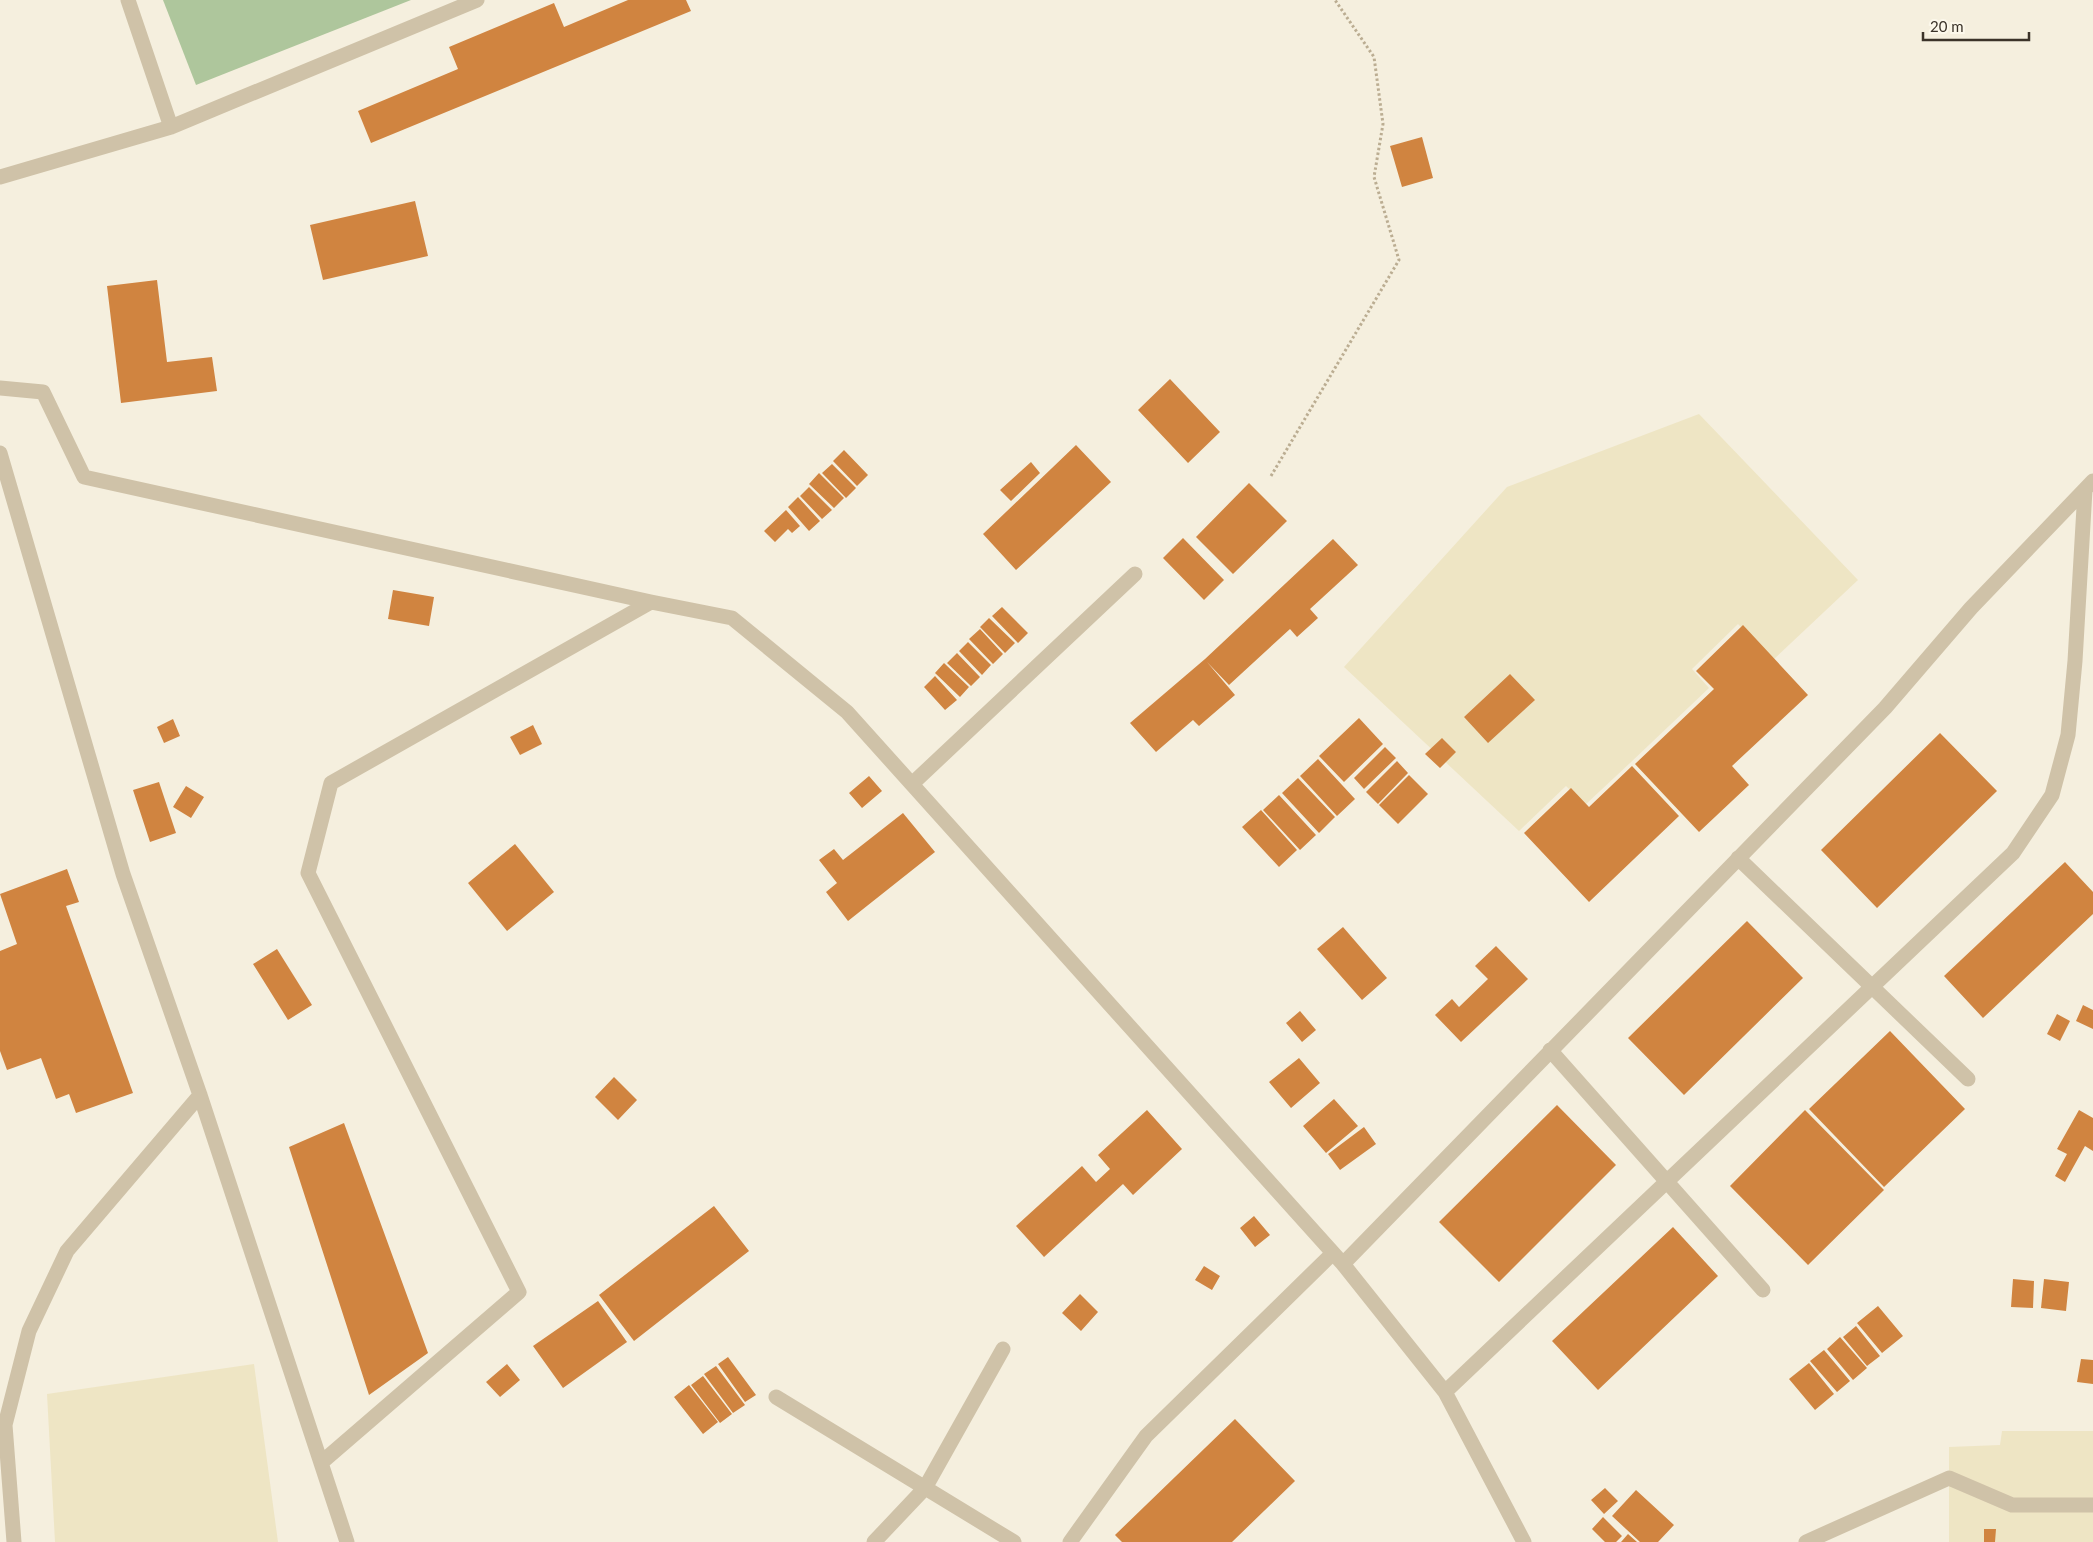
<svg xmlns="http://www.w3.org/2000/svg" width="2093" height="1542" viewBox="0 0 2093 1542" font-family="Lato,sans-serif">
  <rect width="100%" height="100%" fill="#f5efde"/>
  <!-- green -->
  <path fill="#aec69c" d="M163 0H411L196 85Z"/>
  <!-- plaza -->
  <path fill="#eee5c4" d="M1699 414 1858 580 1773 660 1738 624 1692 669 1709 688 1630 763 1585 805 1566 786 1519 831 1344 667 1507 487Z
    M254 1364 278 1542H55L47 1394Z
    M2002 1431H2093V1542H1949V1447L2000 1445Z"/>
  <!-- building -->
  <path fill="#d08440" d="M628 0H686L691 11 371 143 358 111 458 69 449 47 554 3 564 27Z
    M1422 137 1433 178 1402 187 1390 146Z
    M415 201 428 256 323 280 310 225Z
    M157 280 167 362 212 357 217 391 121 403 107 286Z
    M1170 379 1220 432 1188 463 1138 410Z
    M1076 445 1111 482 1016 570 983 534Z
    M844 450 868 475 857 486 833 461Z
    M1031 462 1040 473 1011 501 1000 490Z
    M832 464 856 488 846 498 822 473Z
    M819 473 844 498 834 508 809 484Z
    M1249 483 1287 521 1233 574 1196 537Z
    M809 487 832 510 822 519 800 496Z
    M798 497 820 521 809 531 788 507Z
    M786 510 800 526 792 533 788 529 775 542 764 531Z
    M1183 538 1224 580 1204 600 1163 558Z
    M1333 539 1358 565 1310 609 1318 618 1297 637 1290 629 1229 685 1207 662 1235 695 1199 726 1193 720 1156 752 1130 723 1205 659Z
    M393 590 434 597 429 626 388 619Z
    M1002 607 1028 633 1018 643 992 616Z
    M989 618 1015 643 1005 653 980 627Z
    M1743 625 1808 695 1732 766 1749 785 1699 832 1635 764 1714 689 1696 671Z
    M980 629 1003 654 993 664 969 639Z
    M968 642 991 665 982 675 959 651Z
    M957 653 980 677 971 686 947 663Z
    M944 663 969 687 960 697 935 673Z
    M1510 674 1535 700 1488 743 1464 717Z
    M935 676 957 700 945 710 924 687Z
    M1359 718 1383 744 1344 782 1319 756Z
    M173 719 180 736 164 743 157 727Z
    M533 725 542 744 520 755 510 737Z
    M1940 733 1997 791 1877 908 1821 850Z
    M1442 738 1456 752 1440 768 1425 754Z
    M1385 747 1396 758 1364 789 1354 778Z
    M1318 759 1355 799 1337 816 1300 776Z
    M1397 761 1408 773 1378 804 1366 792Z
    M1632 766 1679 816 1589 902 1524 833 1571 788 1589 807Z
    M1409 775 1428 794 1398 824 1379 805Z
    M869 776 882 791 862 808 849 793Z
    M1298 778 1335 817 1319 833 1282 793Z
    M159 782 176 833 150 842 133 790Z
    M186 786 204 797 191 818 173 807Z
    M1279 795 1316 835 1300 850 1263 810Z
    M1261 810 1297 850 1279 867 1242 827Z
    M903 813 935 852 848 921 826 892 837 883 819 860 834 849 843 860Z
    M515 844 554 892 507 931 468 883Z
    M2065 862 2093 892V914L1983 1018 1944 976Z
    M67 869 79 902 66 906 133 1093 76 1113 69 1094 56 1099 41 1058 7 1070 0 1051V951L17 944 0 894Z
    M1747 921 1803 978 1684 1095 1628 1038Z
    M1343 927 1387 978 1362 1000 1317 949Z
    M1496 946 1528 979 1461 1042 1435 1015 1452 999 1459 1007 1488 979 1475 966Z
    M277 949 312 1005 288 1020 253 964Z
    M2083 1005 2093 1010V1029L2076 1021Z
    M1300 1011 1316 1030 1302 1042 1286 1023Z
    M2057 1014 2070 1021 2060 1041 2047 1034Z
    M1890 1031 1965 1109 1884 1187 1809 1109Z
    M1299 1058 1320 1083 1291 1108 1269 1082Z
    M614 1077 637 1100 618 1120 595 1097Z
    M1334 1099 1358 1126 1326 1153 1303 1126Z
    M1557 1105 1616 1165 1499 1282 1439 1222Z
    M1147 1110 1182 1149 1133 1195 1123 1184 1044 1257 1016 1226 1082 1166 1096 1182 1110 1169 1098 1155Z
    M1805 1110 1884 1190 1808 1265 1730 1186Z
    M2079 1110 2093 1118V1151L2085 1146 2065 1182 2055 1176 2067 1154 2057 1149Z
    M344 1123 428 1353 369 1395 289 1147Z
    M1364 1127 1376 1144 1340 1170 1328 1154Z
    M714 1206 749 1251 634 1341 599 1295Z
    M1254 1216 1270 1235 1255 1247 1240 1228Z
    M1673 1227 1718 1276 1598 1390 1552 1341Z
    M1204 1266 1220 1276 1212 1290 1195 1280Z
    M2013 1279 2034 1281 2033 1308 2011 1307Z
    M2044 1279 2069 1282 2066 1311 2041 1308Z
    M1080 1294 1098 1312 1081 1331 1062 1313Z
    M598 1301 627 1342 563 1388 533 1346Z
    M1878 1306 1903 1336 1882 1353 1857 1323Z
    M1856 1326 1880 1356 1867 1366 1843 1337Z
    M1840 1337 1867 1368 1853 1380 1827 1349Z
    M1824 1350 1850 1381 1837 1392 1810 1361Z
    M728 1357 756 1395 745 1402 718 1364Z
    M2081 1359 2093 1360V1384L2077 1382Z
    M1809 1363 1834 1394 1815 1410 1789 1379Z
    M507 1364 520 1380 500 1397 486 1382Z
    M716 1366 745 1405 733 1413 704 1374Z
    M703 1376 732 1414 720 1423 691 1385Z
    M689 1385 718 1422 703 1434 674 1397Z
    M1235 1419 1295 1481 1232 1542H1122L1115 1535Z
    M1605 1488 1618 1501 1604 1514 1591 1500Z
    M1636 1490 1674 1525 1658 1542H1640L1612 1516Z
    M1603 1517 1622 1536 1616 1542H1605L1592 1529Z
    M1984 1529H1996L1995 1542H1984Z
    M1628 1534 1637 1542H1621Z"/>
  <g fill="none" stroke-linecap="round" stroke-linejoin="round">
    <!-- path -->
    <path stroke="#bbad92" stroke-width="3" stroke-dasharray="2.5 2.5" stroke-linecap="butt" d="M1271 476 1399 260 1374 177 1383 124 1374 57 1335 0"/>
    <!-- lane -->
    <path stroke="#cfc2a8" stroke-width="15" d="M128 0 171 127
      M0 177 171 127 477 0
      M0 388 43 392 84 477 651 602 732 618 847 712 1343 1264 1445 1392 1524 1542
      M0 453 123 874 200 1095 347 1542
      M912 784 1135 574
      M1738 858 1968 1079
      M1550 1050 1763 1290
      M1343 1264 1885 708 1971 608 2093 481
      M1445 1392 2013 853 2052 795 2068 735 2075 661 2085 490
      M776 1397 1014 1542
      M322 1462 519 1292 308 873 331 783 651 602
      M14 1542 5 1425 29 1331 67 1251 200 1095
      M874 1542 925 1488 1003 1349
      M1070 1542 1146 1436 1333 1253"/>
    <!-- street -->
    <path stroke="#cfc2a8" stroke-width="15" d="M1806 1542 1949 1478 2012 1505H2093"/>
  </g>
  <!-- scale -->
  <path d="M1923 32v8h106v-8" fill="none" stroke="#3b3329" stroke-width="2.5"/>
  <text x="1930" y="32" font-size="15" fill="#3b3329" stroke="#fcf8eb" stroke-width="4" paint-order="stroke">20 m</text>
</svg>
